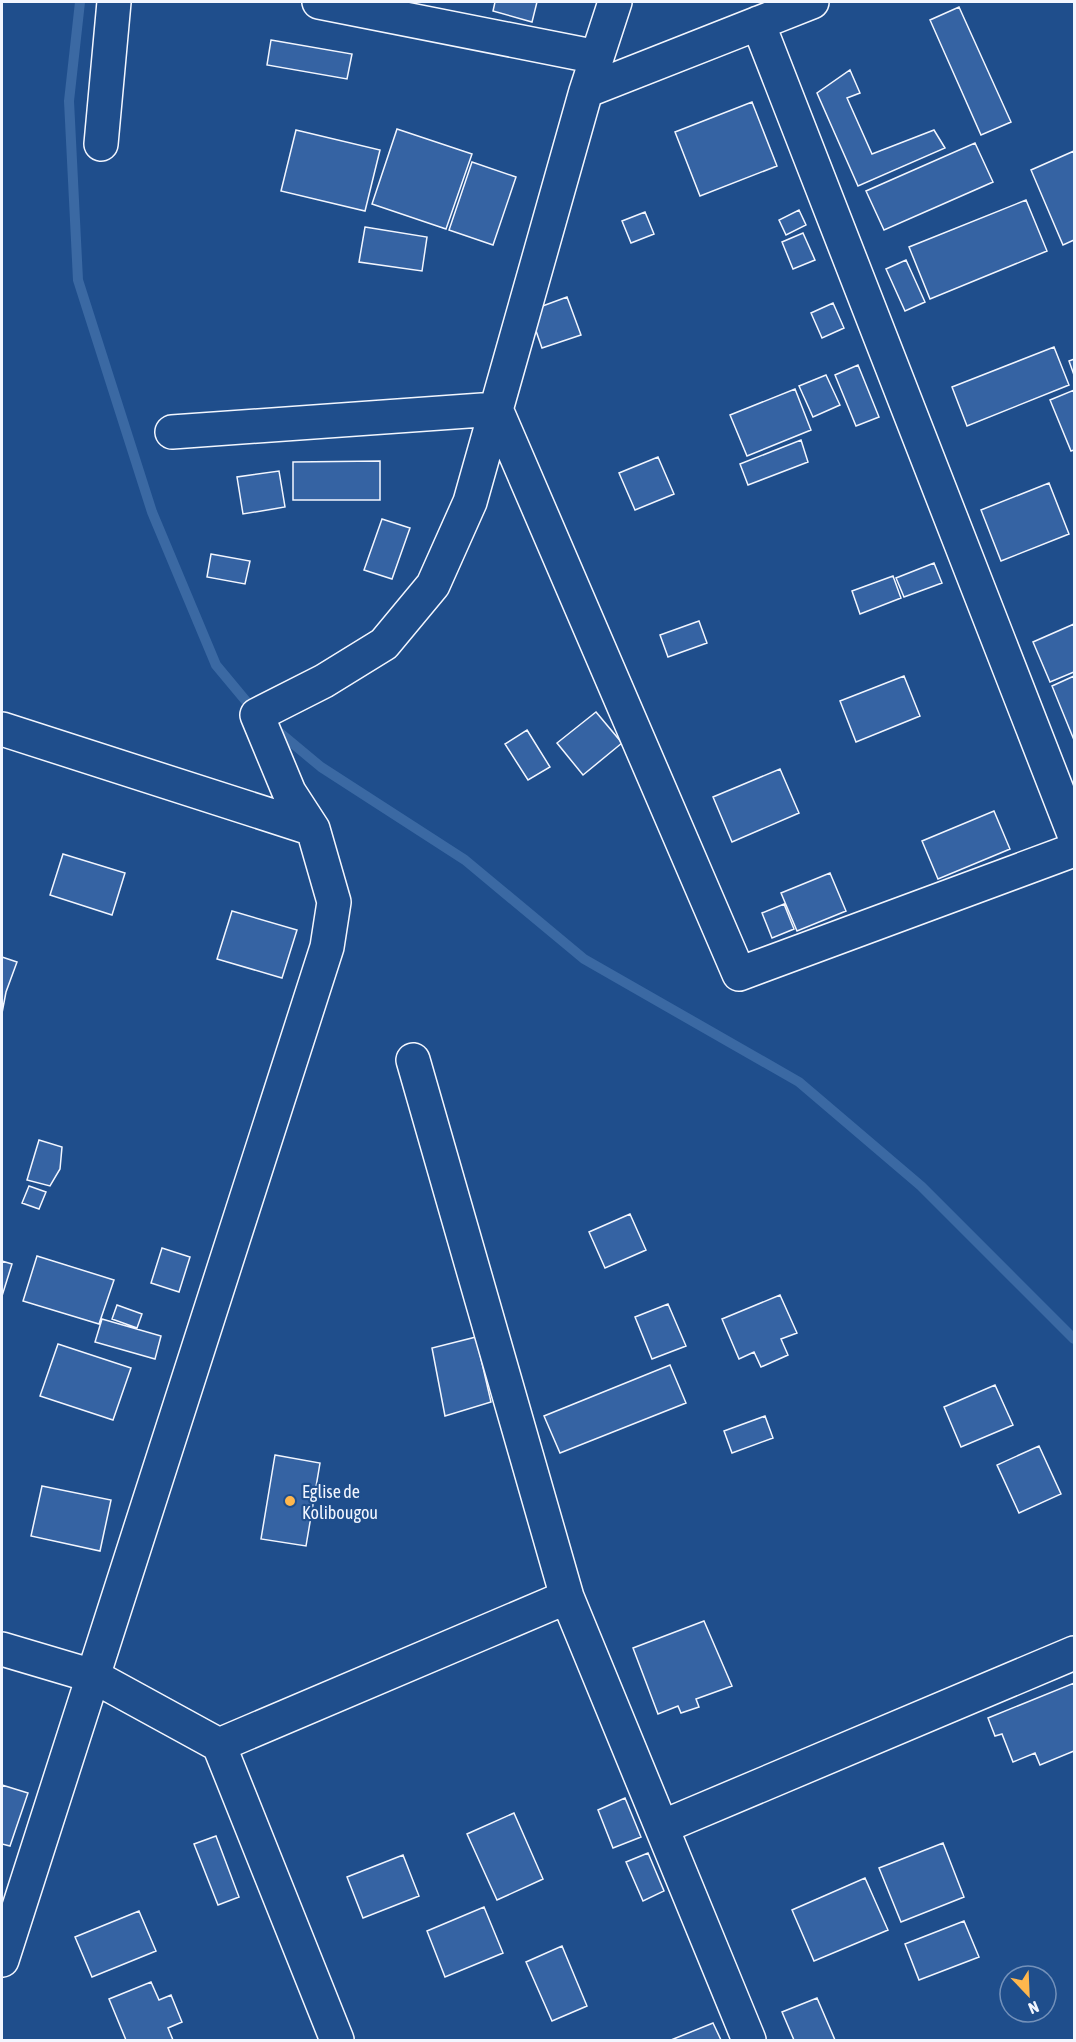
<svg xmlns="http://www.w3.org/2000/svg" width="1076" height="2042" viewBox="0 0 1076 2042" font-family="'Asap Condensed',sans-serif">
  <rect width="100%" height="100%" fill="#1f4e8c"/>
  <g fill="none" stroke-linecap="round" stroke-linejoin="round">
    <!-- stream -->
    <path stroke="#3b69a3" stroke-width="10" d="M80 2 69 101 78 280 152 512 216 665 256 713
      M273 727 321 767 465 860 584 959 799 1082 921 1186 1074 1339"/>
  </g>
  <!-- building -->
  <path fill="#3563a3" stroke="#f2f6ff" stroke-width="1.5" d="M495 2H537L532 22 493 11Z
    M959 7 1011 122 981 135 930 20Z
    M271 40 352 54 347 79 267 65Z
    M850 70 860 93 847 98 872 154 934 130 945 148 858 186 817 93Z
    M752 102 777 166 700 196 675 132Z
    M397 129 472 154 446 229 372 204Z
    M296 130 380 150 365 211 281 191Z
    M975 143 993 182 884 230 866 191Z
    M1074 151V240L1063 245 1031 170Z
    M472 162 516 177 493 245 449 230Z
    M1026 200 1047 251 930 299 909 247Z
    M799 210 806 225 786 235 779 220Z
    M645 212 654 234 631 243 622 221Z
    M365 227 427 237 422 271 359 262Z
    M803 233 815 260 793 269 782 242Z
    M906 260 925 302 905 311 886 269Z
    M567 297 581 335 542 348 529 311Z
    M833 303 844 328 822 338 811 313Z
    M1054 347 1069 385 967 426 952 387Z
    M1074 359V375L1069 361Z
    M858 365 879 417 856 426 835 375Z
    M826 375 840 405 813 417 799 386Z
    M795 389 811 430 747 456 730 415Z
    M1074 390V450L1071 451 1050 400Z
    M801 440 808 462 748 485 740 464Z
    M658 457 674 494 635 510 619 473Z
    M380 461V500H293V462Z
    M279 471 285 507 243 514 237 477Z
    M1049 483 1069 534 1001 561 981 510Z
    M382 519 410 528 392 579 364 570Z
    M211 554 250 561 245 584 207 577Z
    M934 563 942 583 904 597 896 578Z
    M893 576 901 598 860 614 852 591Z
    M699 621 707 643 668 657 660 635Z
    M1074 624V672L1050 682 1033 642Z
    M904 676 920 716 856 742 840 701Z
    M1074 676V740L1052 686Z
    M596 712 622 743 583 775 557 743Z
    M527 730 550 767 528 780 505 744Z
    M780 769 799 813 732 842 713 797Z
    M994 811 1010 849 938 879 922 841Z
    M63 854 125 873 112 915 50 895Z
    M830 873 846 911 797 931 781 893Z
    M784 904 794 929 772 938 762 913Z
    M232 911 297 930 282 978 217 959Z
    M2 957 17 962 6 992 2 1013Z
    M39 1140 62 1147 60 1169 50 1186 27 1180Z
    M29 1186 46 1192 39 1209 22 1203Z
    M630 1214 646 1250 605 1268 589 1232Z
    M162 1248 190 1257 179 1292 151 1283Z
    M37 1256 114 1280 99 1324 23 1301Z
    M2 1261 12 1264 2 1296Z
    M780 1295 797 1333 781 1339 788 1355 761 1367 754 1352 739 1359 722 1319Z
    M668 1304 686 1346 652 1359 635 1317Z
    M117 1305 142 1314 137 1328 112 1319Z
    M102 1319 161 1336 155 1359 95 1342Z
    M476 1337 491 1402 445 1416 432 1348Z
    M58 1344 131 1368 113 1420 40 1396Z
    M670 1365 686 1403 560 1453 544 1416Z
    M995 1385 1013 1425 961 1447 944 1407Z
    M765 1416 773 1438 732 1453 724 1431Z
    M1039 1446 1061 1494 1019 1513 997 1465Z
    M275 1455 320 1463 306 1546 261 1539Z
    M42 1486 111 1500 100 1551 31 1536Z
    M704 1621 732 1686 696 1699 699 1707 681 1713 678 1706 658 1714 633 1648Z
    M1074 1683V1751L1040 1765 1035 1753 1013 1762 1002 1734 995 1736 988 1718Z
    M2 1785 28 1793 10 1846 2 1844Z
    M625 1798 641 1837 613 1848 598 1810Z
    M514 1813 543 1879 497 1900 467 1834Z
    M216 1836 239 1897 218 1905 194 1844Z
    M943 1843 964 1897 901 1922 879 1868Z
    M648 1853 664 1891 643 1901 626 1862Z
    M403 1855 419 1896 363 1918 347 1877Z
    M865 1878 888 1930 814 1961 792 1910Z
    M484 1907 503 1953 445 1977 427 1931Z
    M139 1911 156 1951 92 1977 75 1937Z
    M964 1921 979 1957 919 1980 905 1944Z
    M562 1946 587 2006 552 2021 526 1962Z
    M151 1982 159 2000 171 1995 182 2022 168 2028 173 2040H126L109 1999Z
    M817 1998 835 2040H794L782 2012Z
    M713 2023 721 2040H671Z"/>
  <g fill="none" stroke-linecap="round" stroke-linejoin="round">
    <defs>
      <path id="minor" d="M319 2 597 57
        M758 23 1074 834
        M586 91 812 2
        M101 144 114 2
        M172 432 496 409 739 974 1074 850
        M2 729 313 829
        M413 1060 567 1597 749 2040
        M2 1649 93 1676 219 1745 337 2040
        M219 1745 567 1597
        M662 1827 1074 1653
        M2 1960 327 947 334 902 313 829 289 792 257 715 324 681 384 644 433 585 470 502 586 91 615 2"/>
    </defs>
    <!-- minor casing -->
    <use href="#minor" stroke="#f2f6ff" stroke-width="36"/>
    <!-- minor -->
    <use href="#minor" stroke="#1f4e8c" stroke-width="33"/>
  </g>
  <!-- markers -->
  <circle fill="#ffb74d" stroke="#1f4e8c" stroke-width="2" cx="290" cy="1501" r="6"/>
  <g text-anchor="middle" dominant-baseline="central" stroke-width="4.5" stroke-linejoin="round" paint-order="stroke">
    <!-- poi labels -->
    <g font-size="18" fill="#f2f6ff" stroke="#1f4e8c" text-anchor="start">
      <text x="302" y="1491">Eglise de<tspan x="302" dy="21">Kolibougou</tspan></text>
    </g>
  </g>
  <!-- border -->
  <rect width="1076" height="2042" fill="none" stroke="#f2f6ff" stroke-width="6"/>
  <!-- north arrow -->
  <g transform="translate(1028 1994) rotate(157)"><circle r="28" fill="#1f4e8c" stroke="#7391ba" stroke-width="1.5"/>
  <path d="M0-4.5L10 22L0 15L-10 22Z" fill="#ffb74d"/>
  <text y="-9" font-size="16" font-weight="bold" text-anchor="middle" fill="#f2f6ff">N</text>
  </g>
</svg>
